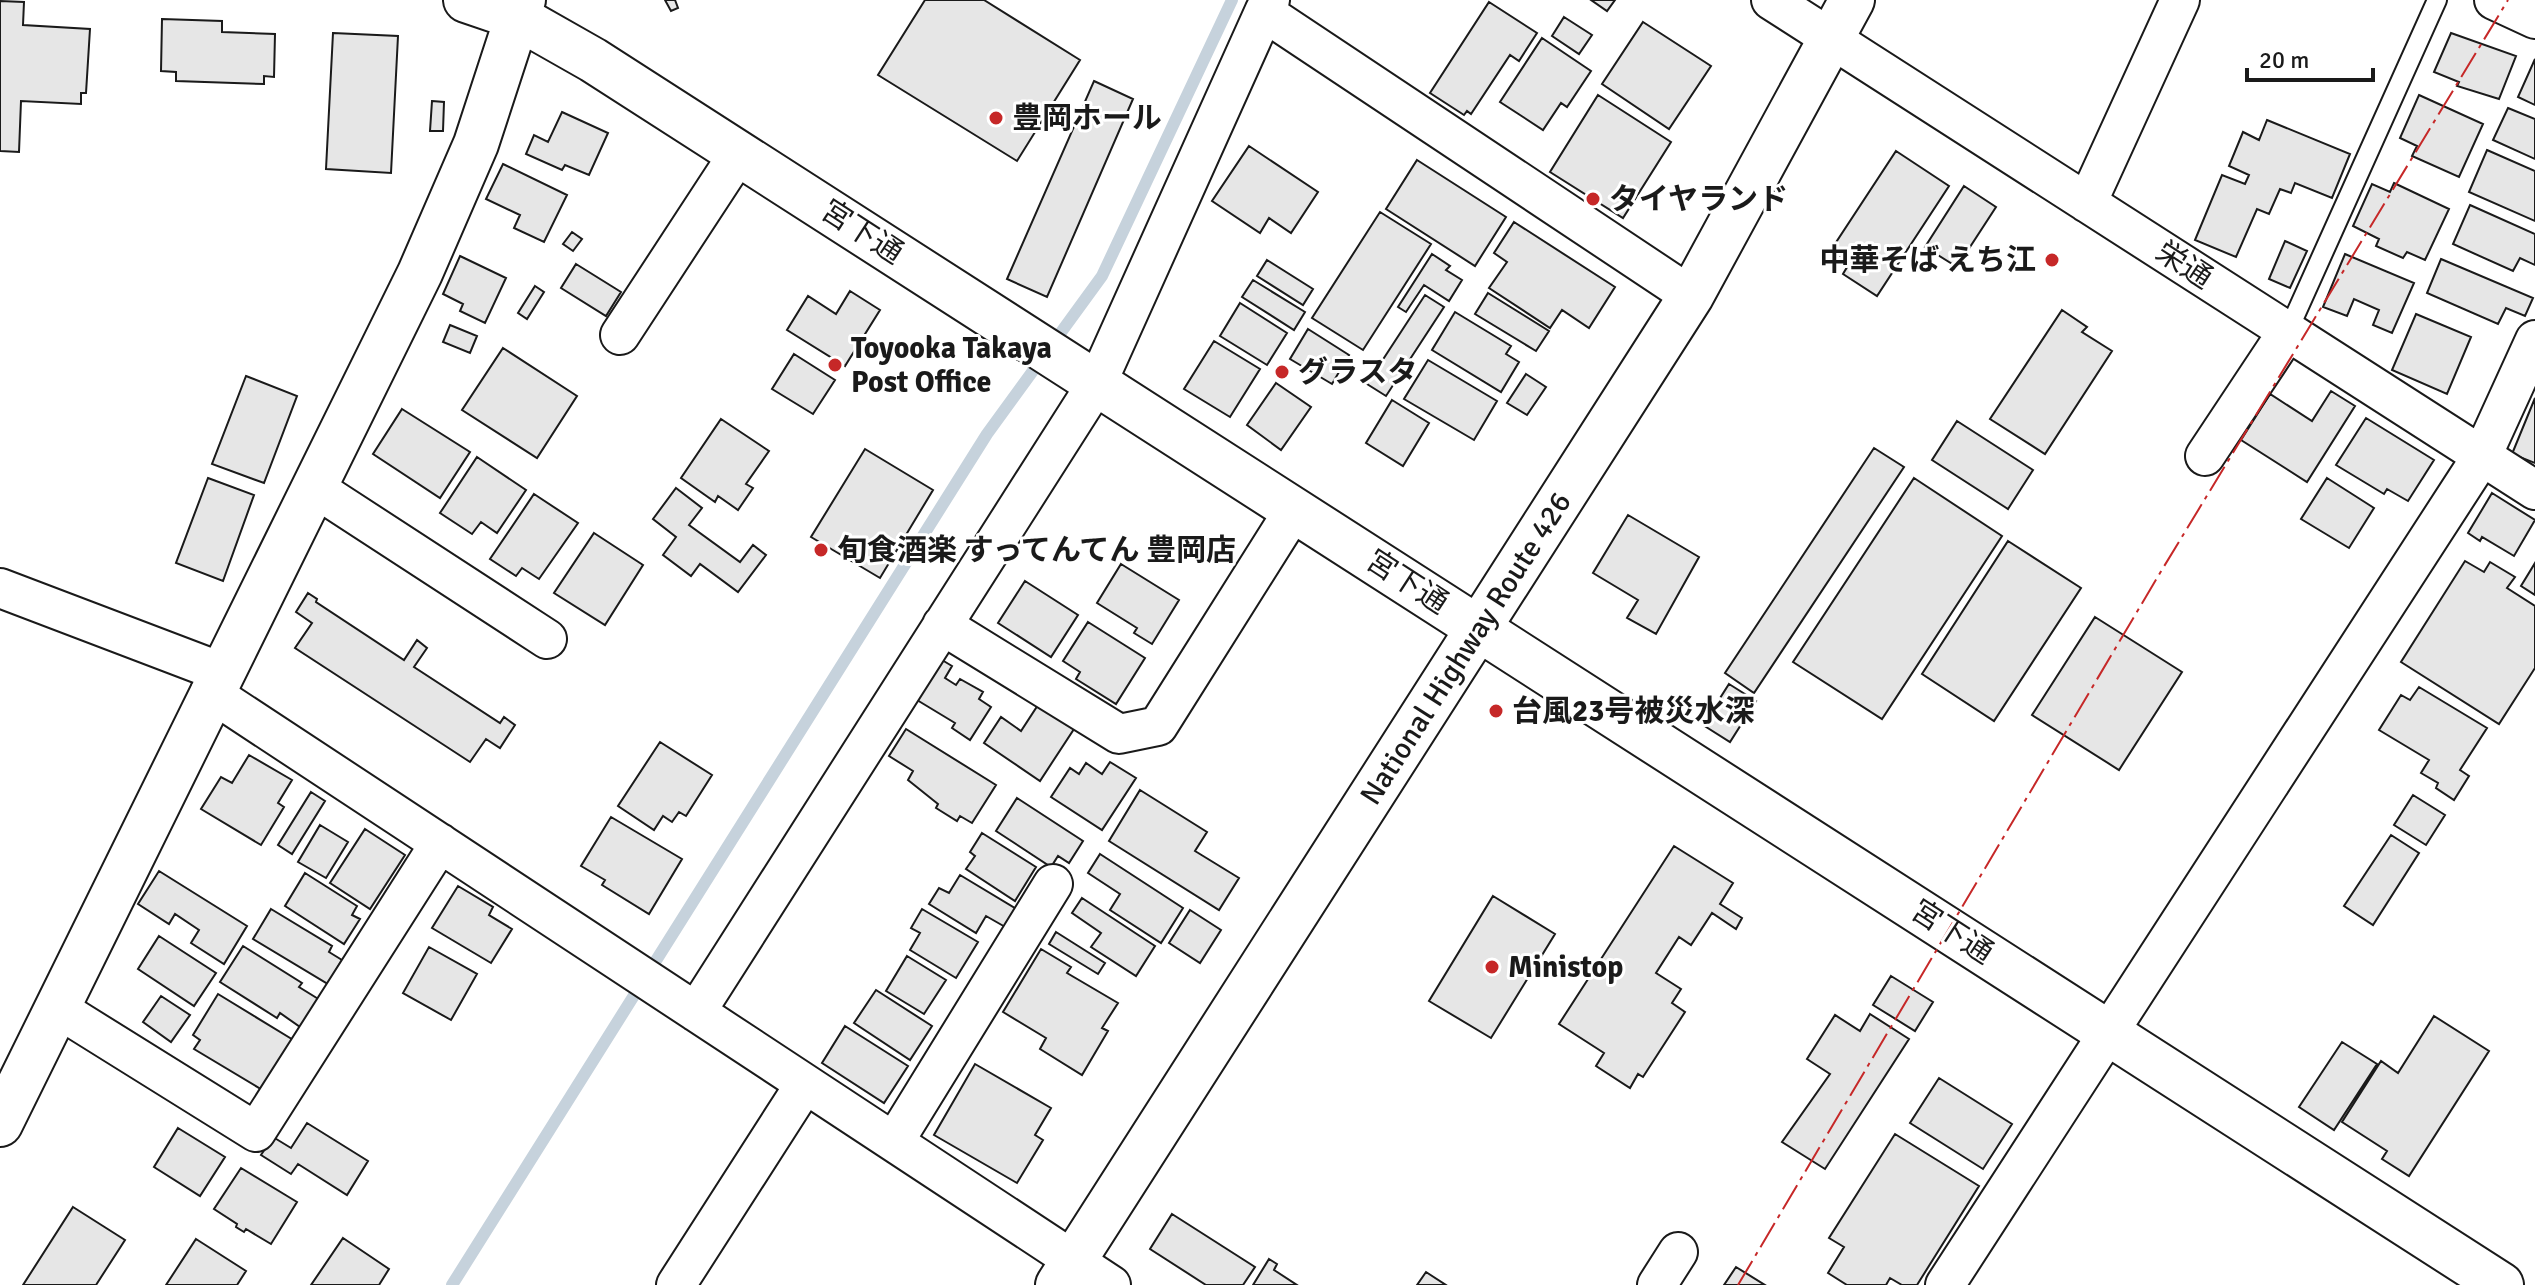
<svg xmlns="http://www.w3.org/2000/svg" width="2535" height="1285" viewBox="0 0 2535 1285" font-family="Signika,'Noto Sans JP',sans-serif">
  <rect width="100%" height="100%" fill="#fff"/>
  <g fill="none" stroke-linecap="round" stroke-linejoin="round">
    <!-- stream -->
    <path stroke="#c6d2dc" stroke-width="12" d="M452 1285 987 434 1102 276 1232 0"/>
  </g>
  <!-- building -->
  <path fill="#e6e6e6" stroke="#1a1a1a" stroke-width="2" d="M665 0H675L678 8 671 11Z
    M925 0H984L1080 60 1017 161 878 75Z
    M1591 0H1615L1607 11Z
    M0 1 24 2 23 25 90 29 86 93H81V104L21 101 19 152 0 151Z
    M1489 2 1537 33 1519 61 1510 55 1471 114 1467 111 1464 115 1430 93Z
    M1564 17 1592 35 1579 54 1552 36Z
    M162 19 222 21V32L275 34 274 77 264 76V84L176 81V72L161 71Z
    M1643 22 1711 66 1669 129 1602 84Z
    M333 33 398 36 391 173 326 169Z
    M2451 33 2516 56 2499 99 2457 86 2459 82 2434 72Z
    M1542 38 1591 71 1567 107 1561 103 1543 130 1500 102Z
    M2535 59V105L2518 97Z
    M1094 81 1133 99 1047 297 1007 279Z
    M1598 95 1671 142 1623 218 1550 172Z
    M2419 95 2483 124 2459 177 2412 156 2417 146 2400 138Z
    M432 101 444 102 443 131H430Z
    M2508 108 2535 119V159L2493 140Z
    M562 112 608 133 589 175 565 165 562 170 526 154 534 135 548 142Z
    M2267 120 2350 154 2332 198 2295 183 2291 193 2280 189 2269 214 2257 209 2236 257 2195 240 2222 175 2245 184 2249 175 2229 166 2243 132 2259 140Z
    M1249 146 1318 192 1291 233 1269 218 1260 233 1212 201Z
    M2487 150 2535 171V221L2469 192Z
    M1896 151 1949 186 1877 296 1843 274 1850 262 1831 250Z
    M1417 160 1506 217 1475 266 1386 209Z
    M503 164 567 195 544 242 514 228 520 215 486 199Z
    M2394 183 2449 209 2425 260 2407 252 2403 258 2376 246 2379 239 2353 226 2372 184 2390 192Z
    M1964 186 1996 207 1957 267 1925 247Z
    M2470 205 2535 234V265L2520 258 2513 271 2453 244Z
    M1380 212 1431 244 1363 350 1312 318Z
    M1514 222 1615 287 1589 328 1562 310 1550 328 1489 288 1507 262 1494 253Z
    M572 232 582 239 573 251 563 244Z
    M2285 241 2307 251 2290 288 2269 279Z
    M1432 254 1450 266 1446 270 1462 280 1449 301 1424 285 1406 312 1398 307Z
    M2345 254 2414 283 2392 333 2373 325 2379 310 2354 299 2347 316 2323 307Z
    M460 256 506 278 485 323 460 311 463 304 443 294Z
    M2441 259 2533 298 2525 316 2506 308 2498 324 2427 293Z
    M1267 260 1313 289 1303 305 1257 276Z
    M576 264 621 292 606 316 561 288Z
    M1253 280 1305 312 1294 330 1242 297Z
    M535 286 544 292 527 319 518 313Z
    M850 291 880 310 845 366 787 330 808 296 836 314Z
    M1488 293 1549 331 1536 351 1475 314Z
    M1425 295 1444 307 1386 396 1367 384Z
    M1240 303 1287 333 1267 365 1220 336Z
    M2062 310 2087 327 2082 332 2112 351 2045 454 1990 419Z
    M1455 312 1511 346 1506 354 1519 362 1501 392 1432 350Z
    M2416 314 2471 337 2447 394 2392 370Z
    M450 325 477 336 470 353 443 342Z
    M1308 329 1349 355 1332 384 1290 359Z
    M1214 341 1260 369 1230 417 1184 389Z
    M503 348 577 396 537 458 462 410Z
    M794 354 835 380 813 414 772 389Z
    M1428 360 1497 401 1474 440 1404 399Z
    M1526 374 1546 387 1527 415 1507 403Z
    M246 376 297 396 264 483 212 464Z
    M1276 383 1311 407 1281 450 1247 425Z
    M2331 391 2355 406 2307 482 2241 440 2270 394 2312 421Z
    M2535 398V463L2512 454Z
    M1392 400 1429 423 1403 466 1366 443Z
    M402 409 470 452 440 498 373 454Z
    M2366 418 2434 460 2408 501 2387 489 2384 494 2336 465Z
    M721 419 769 451 746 484 753 488 738 510 718 496 715 502 681 478Z
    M1957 421 2033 470 2008 509 1932 460Z
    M1874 448 1904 467 1754 693 1725 673Z
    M865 449 933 490 880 578 811 537Z
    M477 457 526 490 497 533 481 522 472 534 440 513Z
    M208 478 254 495 223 581 176 563Z
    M1914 478 2002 536 1882 719 1793 662Z
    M2327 478 2374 508 2349 548 2301 519Z
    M676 488 702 508 689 525 740 562 753 545 766 555 738 592 700 564 691 576 663 555 676 537 653 519Z
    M2492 493 2535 520 2514 556 2482 537 2480 541 2468 533Z
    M534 494 578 523 539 579 522 568 516 576 490 559Z
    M1628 515 1699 557 1656 634 1627 618 1638 600 1593 573Z
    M594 533 643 565 605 625 554 593Z
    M2008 541 2081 588 1994 721 1922 674Z
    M2465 561 2484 572 2490 562 2515 577 2507 588 2535 606V668L2499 724 2401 662Z
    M2535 563V595L2521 586Z
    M1121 564 1179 600 1152 644 1134 633 1137 628 1097 603Z
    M1025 581 1078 615 1051 657 998 623Z
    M308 593 317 599 316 602 404 660 417 640 427 648 414 667 500 723 504 717 515 725 500 748 486 739 470 762 295 648 312 623 296 612Z
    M2095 617 2182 672 2119 770 2032 715Z
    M1088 622 1145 658 1116 704 1076 679 1080 672 1063 661Z
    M942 660 952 666 945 678 956 685 960 679 983 692 979 699 991 707 970 740 952 728 955 723 917 700Z
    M1729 684 1756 701 1730 742 1703 725Z
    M2419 687 2487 728 2460 770 2469 776 2454 800 2436 788 2438 783 2421 773 2429 760 2379 730 2401 695 2410 700Z
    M1038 705 1074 729 1040 781 984 743 1001 717 1021 731Z
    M906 729 996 785 972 823 960 816 957 821 936 808 938 804 908 780 913 771 889 756Z
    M660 742 712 775 686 816 679 812 672 822 663 816 654 830 618 806Z
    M249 755 292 780 278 803 284 807 261 845 201 809 221 777 232 783Z
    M1110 762 1136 778 1102 830 1051 797 1070 768 1079 774 1086 763 1102 774Z
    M1140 790 1207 832 1195 851 1239 878 1219 910 1109 841Z
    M311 792 325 801 292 854 278 845Z
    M2413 795 2445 815 2426 845 2394 825Z
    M1017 798 1083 841 1069 863 1058 856 1051 867 996 831Z
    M611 817 682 859 649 914 602 885 605 880 581 866Z
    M320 825 348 842 326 878 298 862Z
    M365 829 405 855 370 909 330 883Z
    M982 833 1036 867 1015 901 966 869 975 856 970 852Z
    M2391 835 2419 853 2373 925 2344 906Z
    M1674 846 1733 883 1720 904 1742 918 1736 929 1712 913 1691 945 1679 937 1656 973 1681 989 1672 1003 1685 1012 1643 1077 1638 1074 1630 1088 1596 1066 1604 1053 1559 1024Z
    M1100 854 1183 908 1161 943 1110 910 1120 894 1088 873Z
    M159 871 247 926 224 964 191 943 199 930 175 914 169 924 138 904Z
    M305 873 357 906 352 915 360 919 344 944 285 906Z
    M960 875 1018 910 1007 928 986 916 976 933 929 904 939 888 949 893Z
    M458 886 493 907 489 915 512 929 491 963 432 928Z
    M1493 896 1555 934 1491 1038 1429 1001Z
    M1082 898 1155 946 1136 976 1091 947 1101 933 1072 913Z
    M271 909 332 946 329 952 342 960 328 984 253 939Z
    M922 909 978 942 956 978 910 950 920 933 911 928Z
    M1190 910 1221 930 1200 963 1169 943Z
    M1056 932 1105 963 1098 974 1049 944Z
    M159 936 216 973 194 1006 138 969Z
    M243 946 302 983 299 987 320 1000 303 1029 280 1013 277 1018 220 982Z
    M429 947 477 974 451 1020 403 993Z
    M1041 949 1071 967 1067 973 1118 1003 1102 1028 1108 1031 1082 1075 1040 1049 1046 1038 1003 1012Z
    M907 956 946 980 924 1014 886 991Z
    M1891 976 1933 1002 1915 1031 1873 1005Z
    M876 990 932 1026 910 1060 854 1023Z
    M218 994 295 1041 264 1091 194 1049 200 1040 193 1035Z
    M161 996 190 1015 171 1042 143 1022Z
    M1870 1014 1909 1039 1825 1169 1782 1142 1830 1074 1807 1059 1835 1015 1860 1031Z
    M2434 1016 2489 1051 2409 1176 2382 1159 2387 1151 2342 1122 2381 1061 2398 1073Z
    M845 1026 908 1066 884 1103 822 1063Z
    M2342 1042 2377 1064 2334 1130 2299 1107Z
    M975 1064 1051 1108 1035 1135 1043 1140 1017 1183 934 1135Z
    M1939 1078 2012 1124 1983 1169 1910 1123Z
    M307 1123 368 1161 347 1195 298 1164 291 1174 261 1155 273 1137 291 1148Z
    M178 1128 225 1157 200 1196 154 1167Z
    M1895 1134 1979 1186 1917 1285H1902L1890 1278 1886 1285H1847L1828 1273 1844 1247 1829 1238Z
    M241 1168 297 1202 271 1244 246 1229 244 1232 236 1227 237 1224 214 1209Z
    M73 1207 125 1240 96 1285H23Z
    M1172 1214 1255 1267 1243 1285H1206L1150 1249Z
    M343 1238 389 1269 379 1285H311Z
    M196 1239 246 1271 237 1285H166Z
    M1269 1259 1277 1264 1274 1270 1297 1285H1253Z
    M1736 1267 1765 1285H1724Z
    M1426 1272 1446 1285H1417Z"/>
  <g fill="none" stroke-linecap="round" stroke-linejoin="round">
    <defs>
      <path id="lane" d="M2288 331 2437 0"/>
      <path id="street" d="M1270 0 1264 12 1691 296
        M1771 0 2535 490
        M2494 0 2535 19
        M2087 203 2180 0
        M620 335 739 153
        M2205 456 2288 331
        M315 488 547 639
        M0 588 221 672
        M942 625 1119 734 1158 726 1294 510
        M210 692 1111 1285
        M57 1008 256 1132 440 843
        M696 1012 1097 383 1264 12
        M894 1142 1053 884
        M676 1285 805 1084
        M1657 1285 1678 1252
        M1945 1285 2482 456 2535 340"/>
      <path id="secondary" d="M466 0 519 18 593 60 2501 1285
        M0 1124 420 273 476 144 523 0"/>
      <g id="highway">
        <path id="s1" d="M1058 1285 1691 296 1852 0"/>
      </g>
    </defs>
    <!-- lane casing -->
    <use href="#lane" stroke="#1a1a1a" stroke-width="22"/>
    <!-- street casing -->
    <use href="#street" stroke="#1a1a1a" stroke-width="42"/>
    <!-- secondary casing -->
    <use href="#secondary" stroke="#1a1a1a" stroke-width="48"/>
    <!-- highway casing -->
    <use href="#highway" stroke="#1a1a1a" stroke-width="48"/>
    <!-- lane -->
    <use href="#lane" stroke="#fff" stroke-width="18"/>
    <!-- street -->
    <use href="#street" stroke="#fff" stroke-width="38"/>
    <!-- secondary -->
    <use href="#secondary" stroke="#fff" stroke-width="44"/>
    <!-- highway -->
    <use href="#highway" stroke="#fff" stroke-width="44"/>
    <!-- power -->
    <path stroke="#c62828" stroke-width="2" stroke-dasharray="28 6 4 6" stroke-linecap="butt" d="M1738 1285 2160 573 2508 0"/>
  </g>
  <!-- markers -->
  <g fill="#c62828" stroke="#fff" stroke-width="3">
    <circle cx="996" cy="118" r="8"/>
    <circle cx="1593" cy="199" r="8"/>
    <circle cx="2052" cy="260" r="8"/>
    <circle cx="835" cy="365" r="8"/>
    <circle cx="1282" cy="372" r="8"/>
    <circle cx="821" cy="550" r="8"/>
    <circle cx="1496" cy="711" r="8"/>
    <circle cx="1492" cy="967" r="8"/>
  </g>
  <g text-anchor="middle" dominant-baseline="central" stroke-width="6" stroke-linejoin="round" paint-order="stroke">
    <!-- poi labels -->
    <g font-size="30" font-weight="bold" fill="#1a1a1a" stroke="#fff" text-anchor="start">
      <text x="1012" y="118">豊岡ホール</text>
      <text x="1609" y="199">タイヤランド</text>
      <text x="2036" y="260" text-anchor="end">中華そば えち江</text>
      <text x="851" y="348">Toyooka Takaya<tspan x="851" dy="34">Post Office</tspan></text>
      <text x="1298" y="372">グラスタ</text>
      <text x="837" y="550">旬食酒楽 すってんてん 豊岡店</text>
      <text x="1512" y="711">台風23号被災水深</text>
      <text x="1508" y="967">Ministop</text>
    </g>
    <!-- street labels -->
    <g font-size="30" fill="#1a1a1a" stroke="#fff">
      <text transform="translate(862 232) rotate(33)">宮下通</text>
      <text transform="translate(2184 265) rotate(33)">栄通</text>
      <text transform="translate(1407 582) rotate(33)">宮下通</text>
      <text stroke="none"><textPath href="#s1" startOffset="756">National Highway Route 426</textPath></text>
      <text transform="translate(1952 932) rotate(33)">宮下通</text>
    </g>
  </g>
  <!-- scale -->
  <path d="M2247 68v12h126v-12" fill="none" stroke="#1a1a1a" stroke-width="4"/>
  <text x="2259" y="68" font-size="24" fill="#1a1a1a" stroke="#ffffff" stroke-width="6" paint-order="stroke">20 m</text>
</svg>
